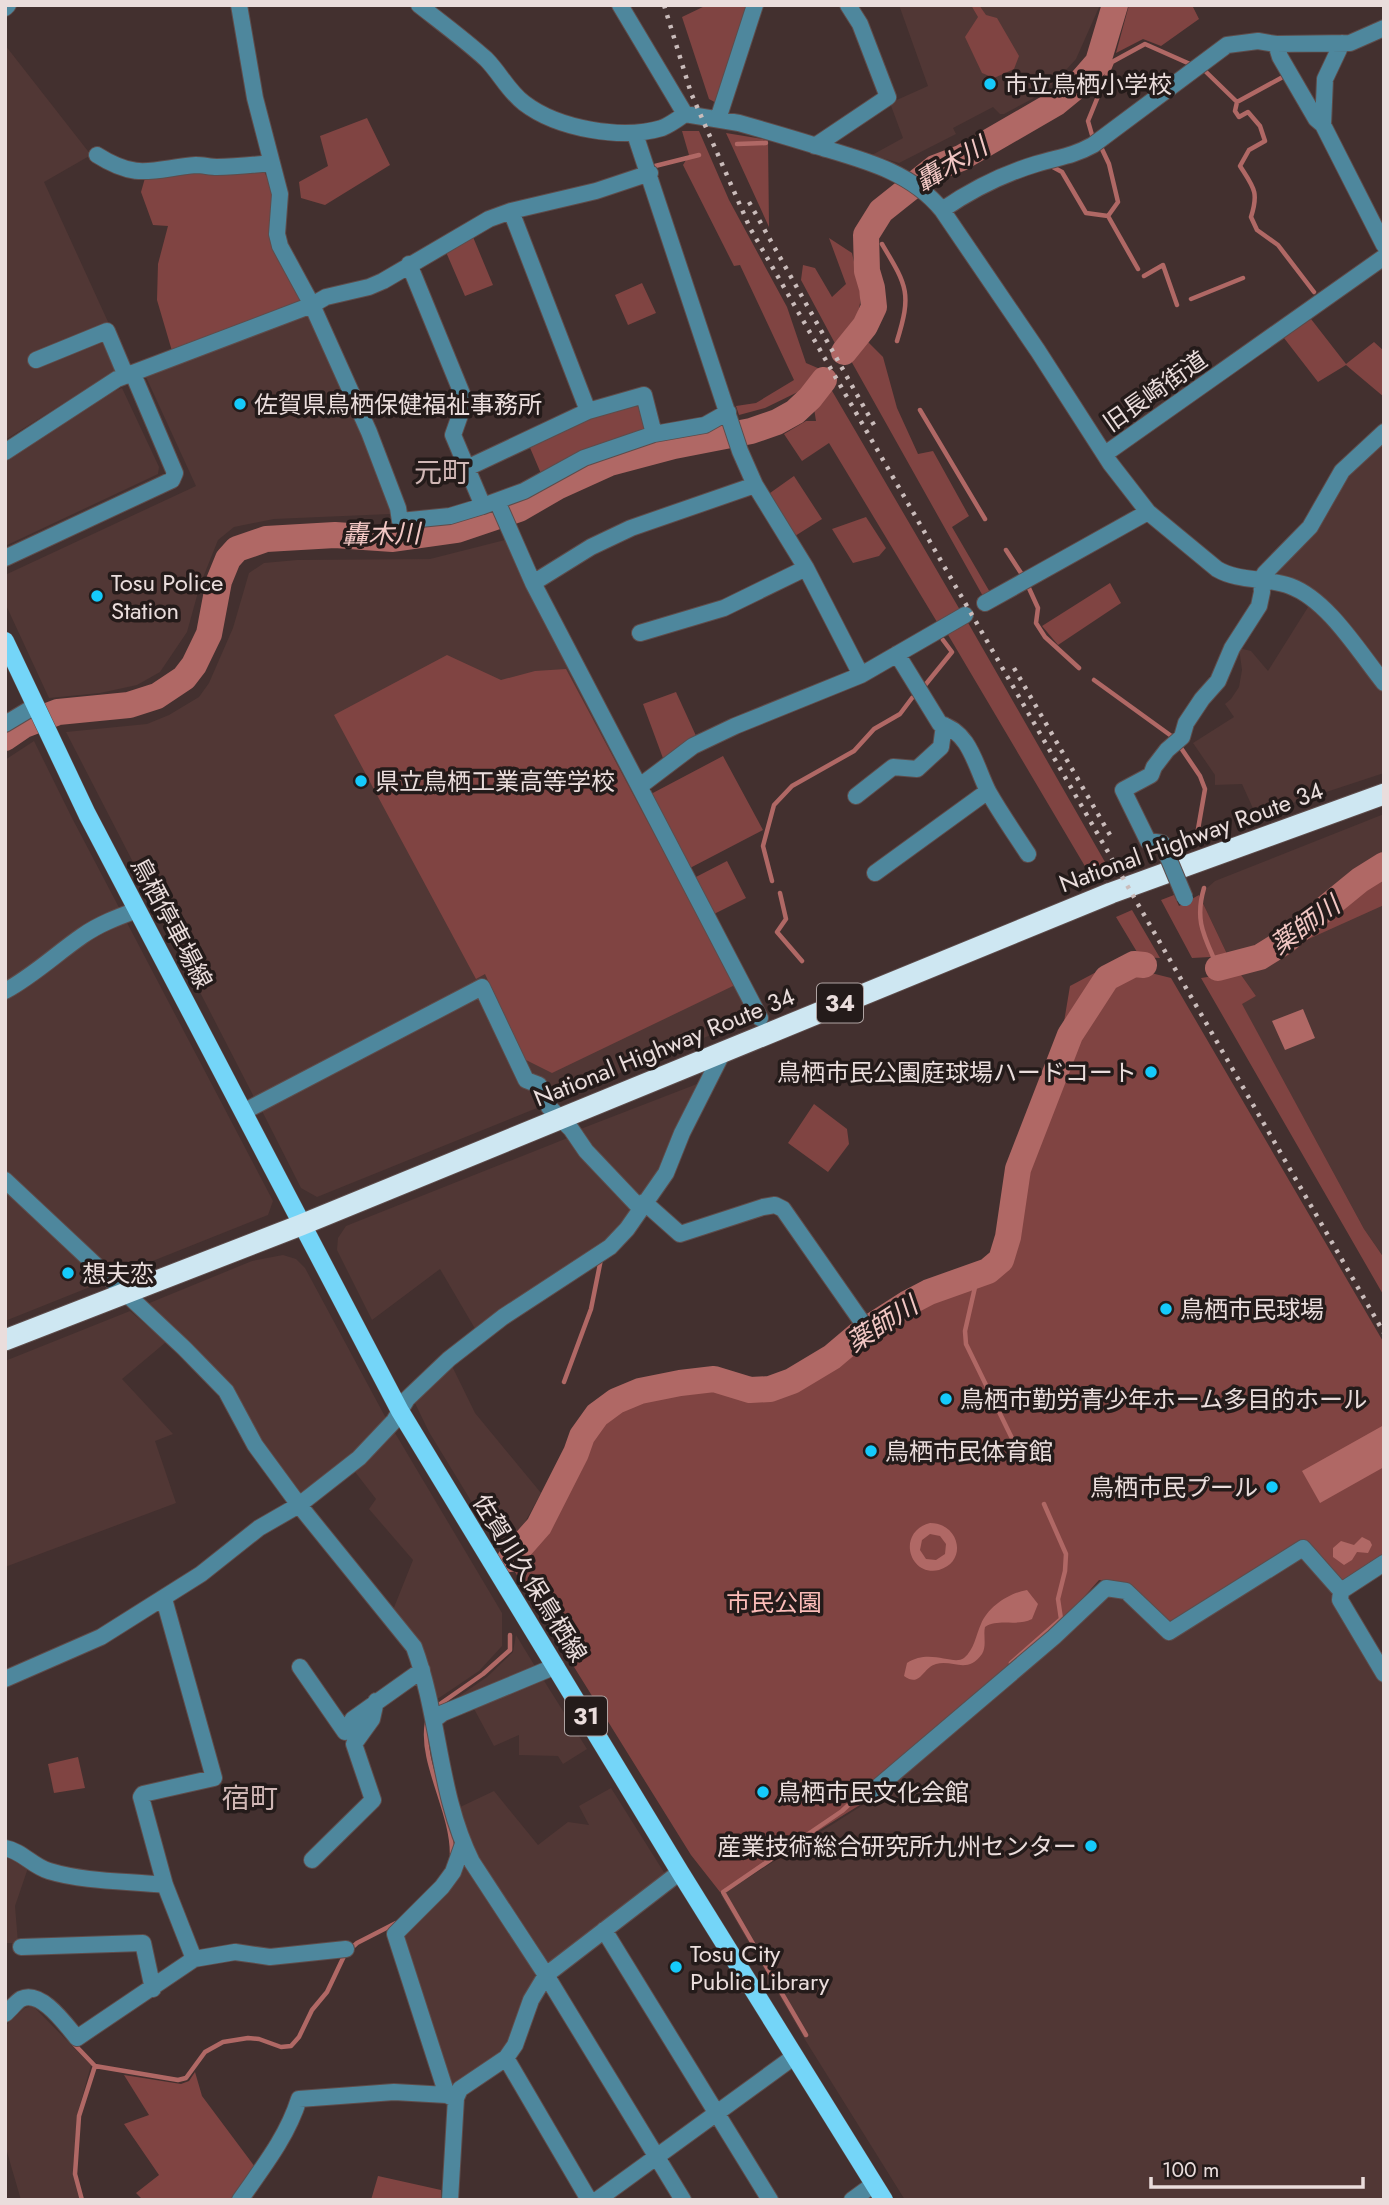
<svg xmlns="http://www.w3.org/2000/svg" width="1389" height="2205" viewBox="0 0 1389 2205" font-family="Jost,'Noto Sans JP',sans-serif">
  <rect width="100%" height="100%" fill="#43302f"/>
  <!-- built -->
  <path fill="#513735" d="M899 5H1100L1076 59 1055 82 1032 99 1004 114H1000L993 107 953 128 956 134 899 163 872 155 903 138 890 103 928 86Z
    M5 45 91 155 44 182 109 324 96 329 115 371 5 440Z
    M310 314 363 434 389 504 390 514 274 519 234 527 218 540 200 585 187 632 160 672 137 685 100 693 49 698 5 603V575L196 486 146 377Z
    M122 388 159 467 158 474 5 546V461L112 392Z
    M1384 440V773L1256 815 1242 784 1215 785V775L1193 743 1234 717 1225 704 1231 699 1239 687 1242 670 1239 648 1251 651 1268 671 1310 604 1268 576 1344 477Z
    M505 540 756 1016 551 1102 529 1075 485 982 255 1099 66 732 147 724 169 715 199 697 209 683 233 628 249 573 264 563 297 560 430 559Z
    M34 741 72 818 273 1201 268 1215 120 1274 108 1267 5 1170V760Z
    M1384 814V856L1333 887 1259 947 1228 956 1199 895 1215 881Z
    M1384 874V1258L1364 1229 1241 1003 1256 996 1239 972 1260 967 1293 946 1357 892Z
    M480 990 537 1090 542 1106 317 1197 301 1188 260 1107Z
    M697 1084 677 1125 665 1161 641 1196 633 1194 578 1130Z
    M570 1137 634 1212 609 1243 477 1332 440 1269 372 1320 337 1250 338 1238 346 1226Z
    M5 1189 95 1273 100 1283 5 1321Z
    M283 1255 296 1259 305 1268 388 1422 301 1499 147 1304 252 1261Z
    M130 1311 166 1342 122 1379 173 1434 155 1441 176 1503 5 1567V1361Z
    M451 1364 475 1413 541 1493 525 1522 501 1550 429 1432 413 1399Z
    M390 1432 395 1433 502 1613V1646L479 1671 436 1700 393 1610 413 1560 369 1509 376 1499 352 1468Z
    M1301 1554 1336 1594 1335 1602 1384 1685V2200H905L804 2038 721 1895 874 1798 1110 1596 1123 1594 1170 1641Z
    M516 1635 536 1668 442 1708 487 1677 513 1652Z
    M541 1676 587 1749 563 1764 558 1756 519 1755V1735L494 1746 472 1705Z
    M611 1788 665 1874 544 1966 473 1852 456 1809 494 1791 538 1845 568 1822 589 1825 579 1806Z
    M5 1851 29 1865 15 1906 18 1943H5Z
    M465 1859 539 1976 525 1995 514 2033 504 2050 451 2087 403 1936Z
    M33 2006 91 2065 77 2116 73 2174 81 2200H21L5 2145V2026L25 2008Z"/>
  <!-- green -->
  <path fill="#804442" d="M707 5H753L720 105 709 99 682 17Z
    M971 5H979L986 15 997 18 1019 56 1014 69 994 78 982 73 965 37 978 17Z
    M1129 5H1192L1199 19 1161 46 1143 39 1116 53Z
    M367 118 390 165 325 205 301 198 299 182 328 166 320 136Z
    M682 131H699L729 200 787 307 806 363 820 369 804 389 765 408 739 415 736 406 756 403 794 380 740 265 734 266 683 165 689 155Z
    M726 133 768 140 769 227Z
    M198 170 264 171 273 191V240L303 300 172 351 157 300 158 264 168 226 153 225 141 192 145 178Z
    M473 237 493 285 465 296 446 252Z
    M829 238 852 253C863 303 867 304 838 349L801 280 803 265 815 268 832 297 846 284Z
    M642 283 656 313 628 325 615 295Z
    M1311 319 1346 364 1374 342 1384 351V397L1346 365 1318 382 1284 338Z
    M865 339 883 357 897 408 918 454 933 451 969 516 952 527 991 594 984 598 850 359Z
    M828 384 960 610 937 622 829 443 802 461 784 434 806 421H816L813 402Z
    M639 401 646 431 542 476 528 443 591 415Z
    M794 476 822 519 795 536 770 493Z
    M866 517 886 548 879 556 853 563 832 529Z
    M1110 583 1121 603 1058 645 1042 626Z
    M967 621 1113 876 1098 880 1086 868 947 633Z
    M447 655 501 680 535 671 566 669 735 985 552 1073 524 1059 485 974 476 979 334 715Z
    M676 692 697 738 664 761 643 704Z
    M723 756 763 830 690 868 651 794Z
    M727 861 746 898 714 914 694 878Z
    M1384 874V905L1293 946 1357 892Z
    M1174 895 1179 906 1199 895 1228 956 1192 958 1161 900Z
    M1132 910 1160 958 1140 957 1116 917Z
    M1102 969 1062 1034 1070 986Z
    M1147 972 1171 978 1384 1343V1558L1344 1585 1306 1542 1180 1621 1167 1623 1128 1585 1099 1580 1051 1634 871 1798 720 1892 691 1855 510 1564 545 1525 595 1430 608 1412 619 1402 638 1394 707 1386 756 1399 777 1394 836 1358 897 1315 932 1297 993 1273 1005 1259 1027 1165 1070 1050 1110 983 1125 974Z
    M1239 972 1256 996 1242 1004 1364 1229 1384 1258V1296L1201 978Z
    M814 1104 847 1129 849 1144 828 1172 788 1143Z
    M78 1757 85 1788 54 1793 48 1764Z
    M195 2072 202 2096 255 2167 234 2200H143L136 2193 159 2175 124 2124 149 2115 124 2075 181 2084 189 2081Z
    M378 2176 441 2190V2200H371Z"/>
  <!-- water -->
  <path fill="#b06865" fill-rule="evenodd" d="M1303 1009 1315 1038 1285 1050 1272 1021Z
    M1384 1425V1467L1320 1503 1302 1471Z
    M930 1523C960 1523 968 1562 939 1570 909 1577 896 1532 930 1523ZM930 1534 940 1536 946 1544 945 1554 936 1560 926 1559 920 1550 922 1540Z
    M1362 1537 1370 1541 1372 1545 1368 1553 1357 1552 1352 1560 1344 1565 1333 1557V1548L1341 1541 1354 1545Z
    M1027 1590 1038 1604 1032 1619C1016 1627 999 1618 985 1627 983 1635 987 1646 982 1654 967 1675 953 1659 936 1664 922 1668 921 1688 904 1676L907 1663C930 1648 953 1666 964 1658 974 1650 976 1635 981 1624 988 1607 1009 1593 1027 1590Z"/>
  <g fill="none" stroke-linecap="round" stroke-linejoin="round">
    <!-- stream -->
    <path stroke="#b06865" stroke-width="4.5" d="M1203 69 1237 102 1281 78
      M1237 102 1235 111 1239 117 1248 112 1260 126 1265 141 1249 150 1240 166C1254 188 1259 192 1251 217L1257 230 1278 245 1314 292
      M1092 135 1088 121 1112 62 1145 44 1190 64
      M737 144 766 143
      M1101 147 1109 164 1118 202 1108 216 1138 269
      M655 166 699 155
      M1051 166 1062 172 1086 213 1108 216
      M882 244C907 286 912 293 897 341
      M1144 276 1163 265 1177 305
      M1191 299 1243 278
      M920 410 985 519
      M1006 550 1021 573
      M1028 586 1038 608 1036 623 1045 637 1079 668
      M1094 680 1170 735
      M926 684 952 652 943 640
      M1181 748 1200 776 1205 789 1197 835
      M772 881 763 846 774 805 792 786 854 751 874 729 900 714 912 698
      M1204 888C1194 922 1205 937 1218 968
      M780 893 786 919 777 932 802 961
      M978 1274 965 1331 966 1344 1024 1463
      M564 1382 591 1309 601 1259
      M1011 1663 1061 1619 1058 1599 1065 1571 1066 1554 1044 1504
      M436 1710 440 1704 483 1674 510 1650V1635
      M427 1723C420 1763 453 1812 452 1855
      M806 2035 723 1892 842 1811 869 1786
      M74 2044 95 2066 178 2080 186 2078 205 2052 223 2042 248 2038 259 2039 281 2047 291 2046 299 2037 312 2010 327 1992 345 1954 357 1943 396 1923
      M82 2200 75 2174 79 2116 95 2066"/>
    <!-- river -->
    <path stroke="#b06865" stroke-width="26" d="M844 352 865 326 874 307 872 288 867 271 866 235 881 211 935 168 961 158 1056 103 1078 85 1098 62 1115 5
      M5 738 24 725 58 712 129 705 157 696 184 678 194 665 209 634 219 581 228 559 237 549 266 539 335 535 393 539 457 530 519 509 557 487 610 463 674 446 751 431 777 422 795 412 810 398 824 380
      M1218 968 1260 957 1284 942 1360 880 1384 865
      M510 1559 539 1526 576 1453 582 1436 597 1415 616 1401 640 1391 680 1383 714 1379 750 1390 770 1389 792 1381 832 1357 858 1335 908 1303 929 1292 988 1271 1001 1260 1008 1237 1018 1169 1070 1035 1107 978 1134 964 1144 965"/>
    <defs>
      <path id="minor" d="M239 5 255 98 280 194 277 234 280 246 312 305 369 432 398 508 400 521 450 516 483 506
        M419 5C442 23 465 40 486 59 500 73 508 91 524 103 558 129 622 140 662 128 670 125 678 119 685 114L739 123C767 131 795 139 823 148 867 161 912 173 942 210L1038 351 1110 463 1148 512 1217 569C1239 582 1266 577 1290 586 1328 600 1359 652 1384 683
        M620 5 685 114
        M5 8 8 5
        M1276 44 1280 57 1316 119 1323 125 1384 245
        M718 119 755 5
        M1323 125 1325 79 1342 43
        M635 134 740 451 755 485 806 568 861 675
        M815 146 888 97 860 24 848 5
        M97 155C138 181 152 169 196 165 203 165 210 167 217 167 235 167 253 165 271 163
        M942 210C971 190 1003 174 1036 164 1058 157 1071 157 1093 145L1227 45 1258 41 1276 44 1350 43 1384 28
        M511 211 588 411
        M409 264 465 401 453 435 483 506 524 491 584 458 654 434 705 425 728 412
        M36 360 107 331 126 376
        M5 452 117 379 312 305 326 297 369 287 383 281 489 219 511 211 596 191 650 173
        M1105 454 1384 257
        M467 468 588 411 644 395 654 434
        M497 501 533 583 760 1018
        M5 558 172 480 175 473 133 374
        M533 583 591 547 631 528 755 485
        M985 603 1148 512
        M640 633 724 608 806 568
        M897 654 940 724C971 732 976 769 989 793 1001 814 1015 834 1028 854
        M5 724 35 706
        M640 786 693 746 735 726 861 675 965 615
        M856 796 893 767 917 769 941 747 944 725
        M1162 843 1148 841 1123 790 1151 775 1154 767 1167 750 1182 737 1186 723 1202 699 1218 681 1232 648 1259 606 1262 592 1261 580 1265 573 1310 527 1342 471 1384 432
        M875 873 988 791
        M5 991C33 976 56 954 82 936 99 924 118 917 137 910
        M243 1112 482 987 526 1080 539 1085 549 1107 571 1129 586 1151 641 1209
        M5 1180 184 1348 226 1391 255 1445 299 1505 414 1647C440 1717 438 1794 472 1862L546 1975 683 2200
        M644 1202 680 1234 763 1207 775 1205 783 1209 862 1322
        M1341 1591 1384 1563
        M300 1667 345 1732 353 1719 422 1670
        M5 1679 101 1637 201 1574 259 1528 299 1505 359 1458 394 1421 407 1399 449 1359 503 1317 610 1247 627 1229 666 1173 682 1133 724 1050
        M434 1720 443 1713 556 1666
        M873 1791 1054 1637 1106 1588 1126 1591 1169 1632 1303 1548 1341 1591 1340 1600 1384 1674
        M5 1848C22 1851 32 1866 49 1871 85 1882 127 1881 165 1885
        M312 1860 373 1800 354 1744 372 1719 376 1701
        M604 1930 770 2200
        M21 1947 143 1943 153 1989
        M194 1959 235 1952 270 1957 346 1949
        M5 2014C10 2010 16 2002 21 1999 41 1989 66 2025 77 2038L194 1959 165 1885 141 1797 143 1794 214 1778 164 1599
        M506 2058 589 2200
        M447 2095 395 1934 442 1887 453 1872 463 1844
        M240 2200C263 2167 287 2137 299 2099L394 2092 447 2095 453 2098
        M450 2200 456 2098 460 2089 506 2058 515 2045 531 2000 546 1975 680 1872
        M597 2200 795 2056
        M852 2200 874 2184"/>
      <path id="major" d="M5 641 87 814 400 1411 680 1872 884 2200"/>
      <path id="highway" d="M5 1340 301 1225 1111 893 1384 794"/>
    </defs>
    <!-- minor casing -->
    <use href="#minor" stroke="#5e4c4b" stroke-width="18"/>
    <!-- major casing -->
    <use href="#major" stroke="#5e4c4b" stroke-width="19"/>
    <!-- highway casing -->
    <use href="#highway" stroke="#5e4c4b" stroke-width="23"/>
    <!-- minor -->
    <use href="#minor" stroke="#4e879d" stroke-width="16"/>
    <!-- major -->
    <use href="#major" stroke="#74d5f8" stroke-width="18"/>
    <!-- highway -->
    <use href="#highway" stroke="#cee7f2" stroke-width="21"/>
    <!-- rail -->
    <path stroke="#cabcbb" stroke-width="4.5" stroke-dasharray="3.5 7" stroke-linecap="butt" d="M664 5 691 93 750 228 1384 1333
      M749 202 874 425
      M1014 668 1110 835"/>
    <defs>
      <path id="minor-bridge" d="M1162 843 1185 898"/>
    </defs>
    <!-- minor-bridge casing -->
    <use href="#minor-bridge" stroke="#5e4c4b" stroke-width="18" stroke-linecap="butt"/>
    <!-- minor-bridge -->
    <use href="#minor-bridge" stroke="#4e879d" stroke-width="16"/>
  </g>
  <!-- markers -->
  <g fill="#15cafb" stroke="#241b1a" stroke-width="2.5">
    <circle cx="990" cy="84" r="7"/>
    <circle cx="240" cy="404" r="7"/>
    <circle cx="97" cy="596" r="7"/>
    <circle cx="361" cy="781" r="7"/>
    <circle cx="1151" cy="1072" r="7"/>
    <circle cx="68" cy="1273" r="7"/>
    <circle cx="1166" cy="1309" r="7"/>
    <circle cx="946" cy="1399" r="7"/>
    <circle cx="871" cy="1451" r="7"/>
    <circle cx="1272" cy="1487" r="7"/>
    <circle cx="763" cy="1792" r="7"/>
    <circle cx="1091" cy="1846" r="7"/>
    <circle cx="676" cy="1967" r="7"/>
  </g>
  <g text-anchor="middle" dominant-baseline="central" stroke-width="7" stroke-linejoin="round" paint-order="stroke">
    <!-- shield labels -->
    <g fill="#241b1a" stroke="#afa3a2" stroke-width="2">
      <rect x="817" y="983.5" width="46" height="39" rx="5"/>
      <rect x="565" y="1696.5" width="42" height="39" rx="5"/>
    </g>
    <g font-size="23" font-weight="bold" fill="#eadddc">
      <text x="840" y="1003">34</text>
      <text x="586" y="1716">31</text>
    </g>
    <!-- poi labels -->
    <g font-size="24" fill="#eadddc" stroke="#241b1a" text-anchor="start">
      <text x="1004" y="84">市立鳥栖小学校</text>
      <text x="254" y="404">佐賀県鳥栖保健福祉事務所</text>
      <text x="111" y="582">Tosu Police<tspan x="111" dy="28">Station</tspan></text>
      <text x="375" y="781">県立鳥栖工業高等学校</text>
      <text x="1137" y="1072" text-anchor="end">鳥栖市民公園庭球場ハードコート</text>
      <text x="82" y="1273">想夫恋</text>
      <text x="1180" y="1309">鳥栖市民球場</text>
      <text x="960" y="1399">鳥栖市勤労青少年ホーム多目的ホール</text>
      <text x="885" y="1451">鳥栖市民体育館</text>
      <text x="1258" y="1487" text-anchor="end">鳥栖市民プール</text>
      <text x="777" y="1792">鳥栖市民文化会館</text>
      <text x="1077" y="1846" text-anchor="end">産業技術総合研究所九州センター</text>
      <text x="690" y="1953">Tosu City<tspan x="690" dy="28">Public Library</tspan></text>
    </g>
    <!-- street labels -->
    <g font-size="24" fill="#eadddc" stroke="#241b1a">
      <text transform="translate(1155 391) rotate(-35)">旧長崎街道</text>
      <text transform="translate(1191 837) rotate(-20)">National Highway Route 34</text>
      <text transform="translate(172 923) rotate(62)">鳥栖停車場線</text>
      <text transform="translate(664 1047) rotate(-22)">National Highway Route 34</text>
      <text transform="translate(530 1578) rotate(58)">佐賀川久保鳥栖線</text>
    </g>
    <!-- park labels -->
    <g font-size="24" fill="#fbbcb8" stroke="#241b1a">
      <text x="774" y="1602">市民公園</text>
    </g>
    <!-- water labels -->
    <g font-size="26" font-style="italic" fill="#f2c7c4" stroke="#241b1a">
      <text transform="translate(951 164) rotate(-31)">轟木川</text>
      <text transform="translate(381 534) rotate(-1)">轟木川</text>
      <text transform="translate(1305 925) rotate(-36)">薬師川</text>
      <text transform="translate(882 1324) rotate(-33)">薬師川</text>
    </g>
    <!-- quarter labels -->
    <g font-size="28" fill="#d0b7b5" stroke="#241b1a">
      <text x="442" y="472">元町</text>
      <text x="250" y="1798">宿町</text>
    </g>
  </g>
  <!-- border -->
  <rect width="1389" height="2205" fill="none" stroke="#eadddc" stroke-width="14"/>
  <!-- scale -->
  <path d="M1151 2177v10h212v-10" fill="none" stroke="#eadddc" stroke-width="3.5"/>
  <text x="1162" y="2177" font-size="21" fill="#eadddc" stroke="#241b1a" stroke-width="5" paint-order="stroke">100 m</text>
</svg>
